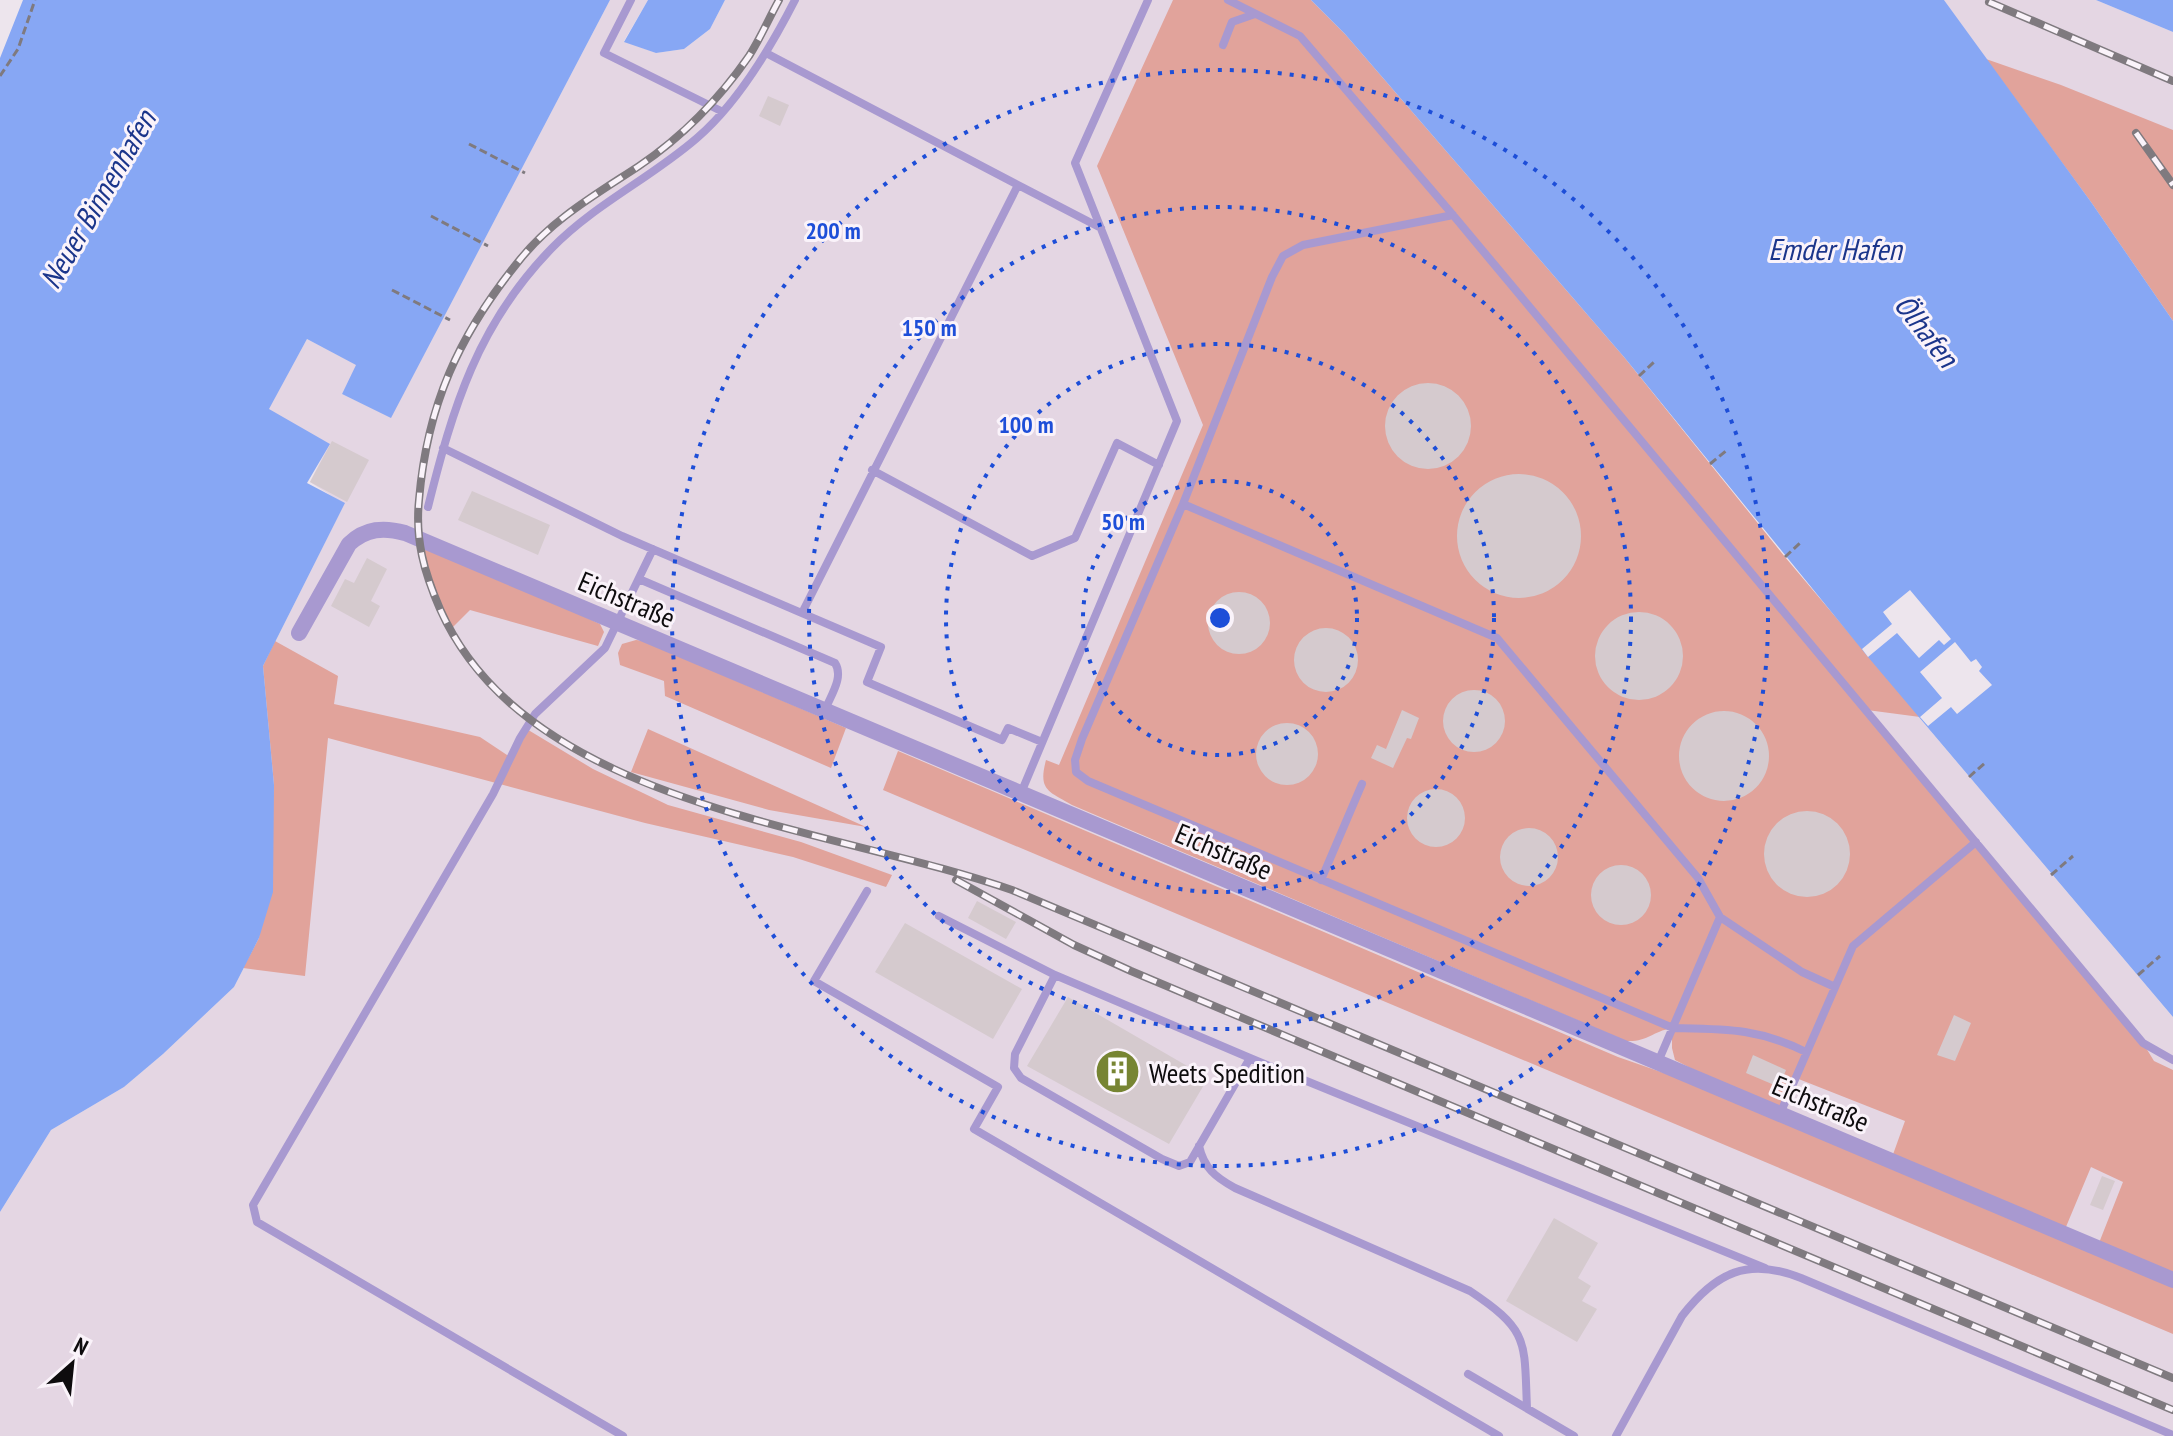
<svg xmlns="http://www.w3.org/2000/svg" width="2173" height="1436" viewBox="0 0 2173 1436" font-family="'PT Sans Narrow',sans-serif">
  <rect width="100%" height="100%" fill="#ede5ed"/>
  <!-- built -->
  <path fill="#e4d6e3" d="M610 0H648L624 41 656 53 684 49 710 29 725 0H1311L2173 1017V1436H0V1212L51 1130 124 1087 163 1054 234 987 259 938 263 666 344 504 310 482 329 444 268 410 307 339 357 365 342 394 391 417Z
    M1944 0H2096L2173 32V321Z"/>
  <!-- green -->
  <path fill="#e1a39b" fill-rule="evenodd" d="M1173 0H1311L1345 34 1624 357 1785 557 1920 717 1867 710 2143 1043 2154 1061 2173 1070V1334L883 790 898 751 1618 1057 1773 1111 1675 1060 1672 1048V1028C1651 1032 1648 1042 1626 1041L1072 805C1048 791 1038 790 1046 760L1059 765 1203 425 1097 166ZM1796 1078 1905 1121 1891 1160 1780 1114ZM2091 1167 2123 1182 2097 1248 2063 1234Z
    M1986 59 2061 85 2173 130V321L2091 202Z
    M419 539 600 624 604 632 598 646 605 648 470 610 450 630 426 577Z
    M636 640 644 641 846 728 831 768 665 696 664 681 620 665 618 653 622 644Z
    M275 641 338 676 334 704 480 737 510 757 525 728 593 769 668 805 801 842 892 875 886 887 793 857 645 823 328 738 305 976 243 968 259 938 274 785 263 666Z
    M648 729 866 827 769 810 631 772Z"/>
  <!-- water -->
  <path fill="#87a7f4" d="M23 0H610L391 418 342 394 356 365 307 339 269 409 330 444 307 483 345 503 263 666 274 785 273 892 259 938 234 987 163 1054 124 1087 51 1130 0 1212V58Z
    M648 0H725L710 29 684 49 656 53 624 42Z
    M1311 0H1944L2091 202 2173 321V1017L1868 657 1624 357 1345 34Z
    M2096 0H2173V32Z"/>
  <!-- pier -->
  <path fill="#ede5ed" d="M1910 590 1951 639 1944 645 1939 640 1919 658 1897 633 1868 657 1862 649 1892 624 1883 612Z
    M1955 642 1971 662 1976 659 1982 667 1979 671 1992 685 1957 714 1951 707 1928 726 1920 717 1942 698 1920 672Z"/>
  <!-- building -->
  <path fill="#d5cace" d="M768 96 789 105 780 126 759 116Z
    M1385 426a43 43 0 1 1 86 0a43 43 0 1 1-86 0Z
    M332 441 369 460 347 502 310 482Z
    M1457 536a62 62 0 1 1 124 0a62 62 0 1 1-124 0Z
    M472 491 550 525 538 555 458 520Z
    M367 558 387 569 371 601 380 606 369 627 331 606 345 579 354 583Z
    M1208 623a31 31 0 1 1 62 0a31 31 0 1 1-62 0Z
    M1595 656a44 44 0 1 1 88 0a44 44 0 1 1-88 0Z
    M1294 660a32 32 0 1 1 64 0a32 32 0 1 1-64 0Z
    M1443 721a31 31 0 1 1 62 0a31 31 0 1 1-62 0Z
    M1402 710 1419 718 1411 739 1407 738 1393 768 1371 758 1377 745 1386 749Z
    M1679 756a45 45 0 1 1 90 0a45 45 0 1 1-90 0Z
    M1256 754a31 31 0 1 1 62 0a31 31 0 1 1-62 0Z
    M1407 818a29 29 0 1 1 58 0a29 29 0 1 1-58 0Z
    M1764 854a43 43 0 1 1 86 0a43 43 0 1 1-86 0Z
    M1500 857a29 29 0 1 1 58 0a29 29 0 1 1-58 0Z
    M1591 895a30 30 0 1 1 60 0a30 30 0 1 1-60 0Z
    M977 901 1016 922 1006 939 968 918Z
    M905 923 1022 989 993 1039 875 972Z
    M1068 997 1208 1078 1169 1144 1027 1066Z
    M1954 1015 1971 1023 1955 1061 1937 1055Z
    M1753 1055 1786 1070 1779 1087 1746 1073Z
    M2102 1176 2115 1181 2103 1210 2090 1205Z
    M1554 1218 1598 1243 1578 1278 1591 1286 1582 1301 1597 1309 1577 1342 1506 1301Z"/>
  <g fill="none" stroke-linecap="round" stroke-linejoin="round">
    <!-- path -->
    <path stroke="#7f7a7f" stroke-width="3" stroke-dasharray="8 4" stroke-linecap="butt" d="M0 76 18 49 35 0
      M469 144 525 173
      M431 216 488 246
      M392 290 450 320
      M1639 376 1654 362
      M1710 464 1727 450
      M1785 557 1801 542
      M1969 777 1986 762
      M2051 875 2073 856
      M2138 975 2160 956"/>
    <!-- service -->
    <path stroke="#a899d0" stroke-width="8" d="M631 0 604 53 721 111
      M1228 0 1300 36 1453 215 2143 1043 2173 1060
      M1223 45 1232 22 1255 14
      M766 53 1018 185
      M1453 215 1303 245 1283 256 1272 277 1183 504 1082 739 1075 760 1076 772 1088 781 1673 1028C1725 1029 1758 1028 1806 1052
      M443 448 622 536 881 647 867 682 1002 740 1008 728 1042 742
      M872 470 1032 556 1075 538 1117 443 1159 465
      M1183 504 1497 638 1698 878 1720 917
      M428 507C453 407 477 325 552 248 595 204 651 178 697 138 738 103 771 47 795 0
      M639 579 835 663C844 677 831 695 825 710
      M802 613 1018 185 1101 228
      M1021 793 1177 421 1075 163 1148 0
      M1321 880 1362 784
      M867 891 814 981 998 1087 974 1129 1499 1436
      M939 916 1055 975 1250 1058 1765 1268
      M1055 975 1015 1054 1014 1068 1021 1078 1162 1159 1179 1166 1190 1162 1250 1058
      M1658 1062 1720 917 1802 972 1835 987
      M1780 1114 1853 946 1976 842
      M1199 1146C1204 1168 1215 1177 1235 1188L1470 1291C1530 1331 1524 1341 1527 1408
      M1468 1374 1574 1436
      M623 1436 257 1222 253 1205 493 794 520 738 535 714 605 648 653 549
      M1616 1436 1682 1316C1716 1272 1748 1257 1801 1278L2173 1435"/>
    <!-- minor -->
    <path stroke="#a899d0" stroke-width="16" d="M299 633 349 544C366 528 384 527 405 533L2173 1280"/>
    <defs>
      <path id="rail" d="M779 0C769 18 760 39 749 56 720 98 682 137 639 166 595 195 551 220 518 262 459 335 427 405 419 500 415 540 424 572 440 609 528 807 831 826 1012 890L2173 1378
        M1989 2 2173 81
        M2136 133 2173 185
        M956 880 1074 945 1131 971 2173 1410"/>
    </defs>
    <!-- rail casing -->
    <use href="#rail" stroke="#7f7a7f" stroke-width="8"/>
    <!-- rail -->
    <use href="#rail" stroke="#faf3fa" stroke-width="5" stroke-dasharray="15" stroke-linecap="butt"/>
  </g>
  <!-- distance rings -->
  <g fill="none" stroke="#1d4ed8" stroke-width="4" stroke-dasharray="4 8">
    <circle cx="1220" cy="618" r="137"/>
    <circle cx="1220" cy="618" r="274"/>
    <circle cx="1220" cy="618" r="411"/>
    <circle cx="1220" cy="618" r="548"/>
  </g>
  <!-- icons -->
  <defs>
    <symbol id="building-disc" viewBox="-11 -11 22 22"><circle r="9.5" fill="#778533" stroke="#faf3fa"/><path d="M-4-6H4V6H1V3H-1V6H-4ZM-2.5-4.3h1.7v1.8h-1.7ZM.8-4.3h1.7v1.8H.8ZM-2.5-1h1.7V.8h-1.7ZM.8-1h1.7V.8H.8Z" fill="#fff"/></symbol>
  </defs>
  <g fill-rule="evenodd">
    <use href="#building-disc" x="1092" y="1046" width="51" height="51"/>
  </g>
  <g text-anchor="middle" dominant-baseline="central" stroke-width="6" stroke-linejoin="round" paint-order="stroke">
    <!-- street labels -->
    <g font-size="28" fill="#0e0c0e" stroke="#faf3fa">
      <text transform="translate(627 599) rotate(23)">Eichstraße</text>
      <text transform="translate(1224 851) rotate(23)">Eichstraße</text>
      <text transform="translate(1821 1103) rotate(23)">Eichstraße</text>
    </g>
    <!-- poi labels -->
    <g font-size="28" fill="#0e0c0e" stroke="#faf3fa" text-anchor="start">
      <text x="1149" y="1072">Weets Spedition</text>
    </g>
    <!-- water labels -->
    <g font-size="30" font-style="italic" fill="#1b358b" stroke="#faf3fa">
      <text transform="translate(97 199) rotate(-60)">Neuer Binnenhafen</text>
      <text x="1835" y="248">Emder Hafen</text>
      <text transform="translate(1927 330) rotate(52)">Ölhafen</text>
    </g>
  </g>
  <circle cx="1220" cy="618" r="12" fill="#1d4ed8" stroke="#faf3fa" stroke-width="4"/>
  <g font-size="24" text-anchor="middle" font-weight="bold" fill="#1d4ed8" stroke="#faf3fa" stroke-width="6" stroke-linejoin="round" paint-order="stroke">
    <text x="833" y="239">200 m</text>
    <text x="929" y="336">150 m</text>
    <text x="1026" y="433">100 m</text>
    <text x="1123" y="530">50 m</text>
  </g>
  <!-- north arrow -->
  <g transform="translate(72 1364) rotate(27)" stroke="#faf3fa" stroke-width="6" paint-order="stroke">
  <path d="M0-6L14 30L0 20L-14 30Z" fill="#0e0c0e"/>
  <text y="-12" font-size="22" font-weight="bold" text-anchor="middle" fill="#0e0c0e">N</text>
  </g>
</svg>
